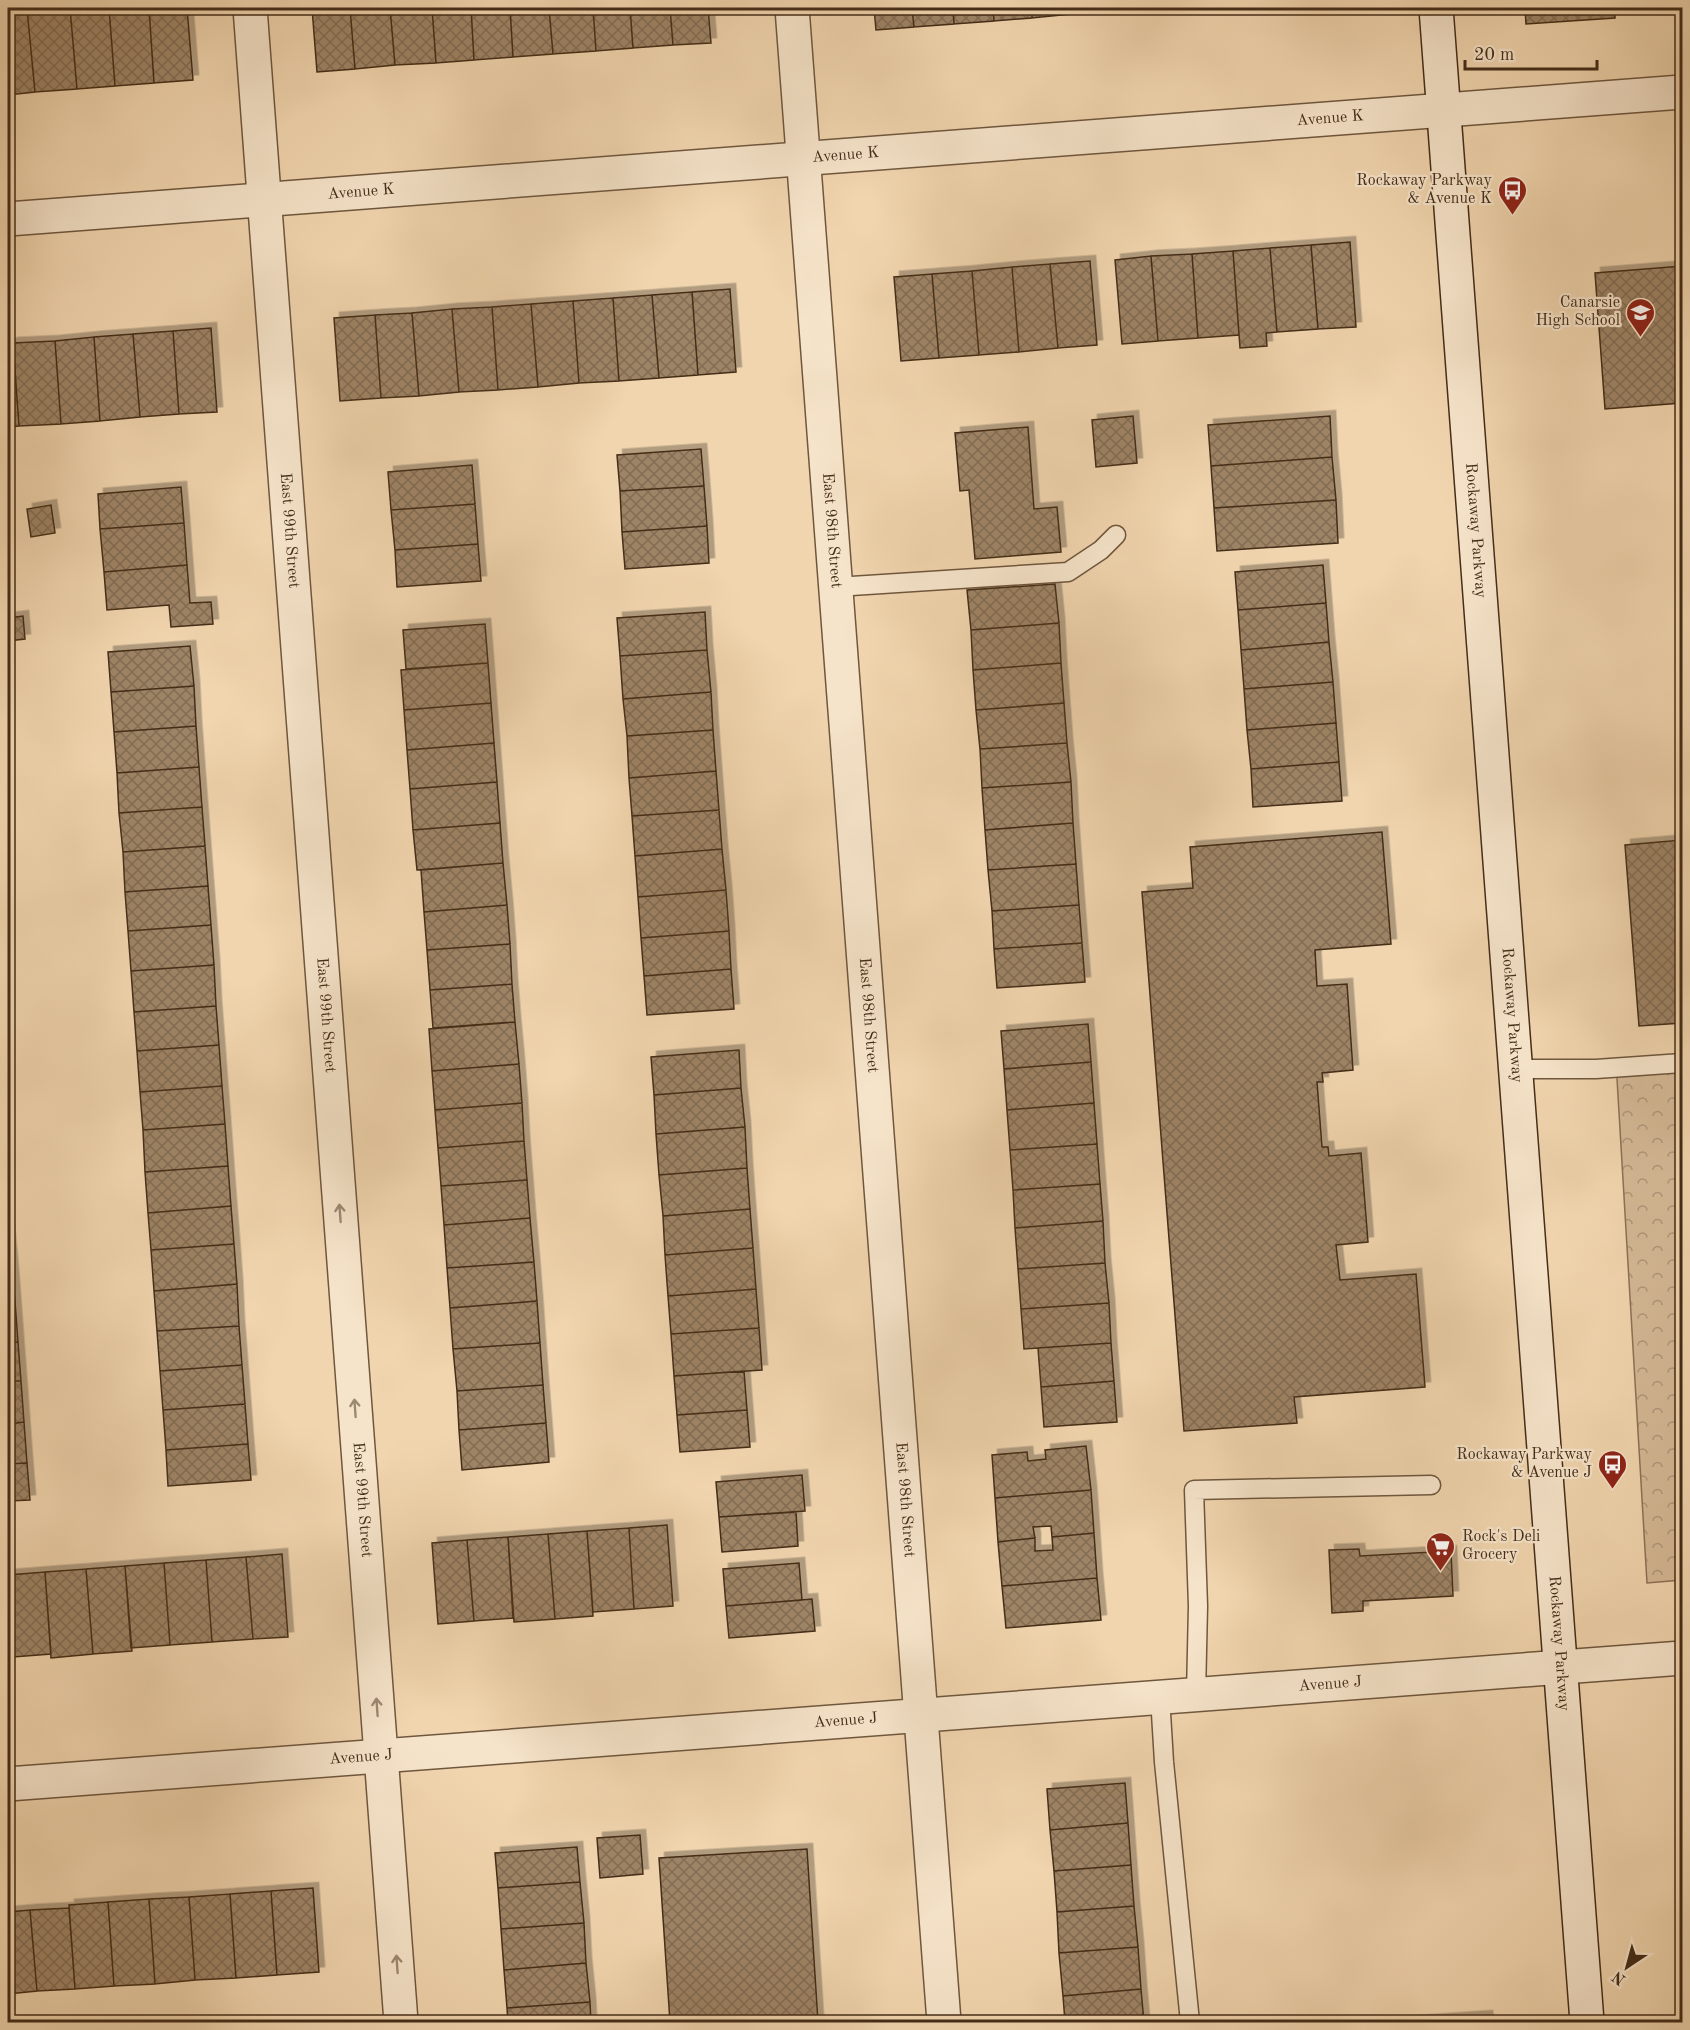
<svg xmlns="http://www.w3.org/2000/svg" width="1690" height="2030" viewBox="0 0 1690 2030" font-family="'Old Standard TT',serif">
  <defs>
    <pattern id="forest-crowns" width="20" height="18" patternUnits="userSpaceOnUse" patternTransform="scale(1.5)"><rect width="20" height="18" fill="#d4b895"/><path d="M2 6a3 3 0 1 1 6 0M12 15a3 3 0 1 1 6 0" fill="none" stroke="#ae9679"/></pattern>
    <pattern id="building-cross-hatch" width="8" height="8" patternUnits="userSpaceOnUse" patternTransform="scale(1.5)"><rect width="8" height="8" fill="#9e8466"/><path d="M0 0l8 8M0 8l8-8" fill="none" stroke="#826c53"/></pattern>
    <filter id="shadow"><feDropShadow dx="5.5" dy="-5.5" stdDeviation="0" flood-color="#0004"/></filter>
  </defs>
  <rect width="100%" height="100%" fill="#f1d5ae"/>
  <filter id="stains"><feTurbulence type="fractalNoise" baseFrequency=".00333" numOctaves="4"/><feColorMatrix values="0 0 0 0 .2 0 0 0 0 .09 0 0 0 0 .02 0 0 0 .5 -.17"/></filter>
  <radialGradient id="worn" r=".72"><stop offset=".6" stop-color="#630" stop-opacity="0"/><stop offset="1" stop-color="#630" stop-opacity=".3"/></radialGradient>
  <!-- forest -->
  <path fill="url(#forest-crowns)" stroke="#8c7257" stroke-width="1.5" d="M1682 1058V1580L1647 1583 1616 1062Z"/>
  <!-- building -->
  <path fill="url(#building-cross-hatch)" stroke="#442d19" stroke-width="1.5" filter="url(#shadow)" d="M42 8H70L77 89 35 92 27 9Z
    M70 8H109L115 86 77 89Z
    M109 8H149L154 83 115 86Z
    M149 8H187L193 80 154 83Z
    M312 8H350L355 69 317 72Z
    M350 8H390L395 65 355 69Z
    M390 8H432L436 63 395 65Z
    M432 8H471L474 60 436 63Z
    M471 8H510L513 57 474 60Z
    M510 8H549L553 54 513 57Z
    M549 8H593L596 51 553 54Z
    M593 8H630L633 48 596 51Z
    M630 8H670L673 45 633 48Z
    M670 8H708L711 43 673 45Z
    M874 8H912L914 27 876 30Z
    M912 8H953L954 24 914 27Z
    M953 8H993L994 21 954 24Z
    M993 8H1032V18L994 21Z
    M1032 8H1071V14L1032 18Z
    M1096 8H1134V11L1096 14Z
    M1134 8H1174L1134 11Z
    M1525 8H1615V18L1526 24Z
    M27 9 35 92 8 95V10Z
    M1350 242 1356 327 1318 329 1311 245Z
    M1311 245 1318 329 1277 332 1270 248Z
    M1270 248 1277 332 1266 333 1267 346 1240 348 1233 251Z
    M1233 251 1239 335 1198 338 1192 254Z
    M1192 254 1198 338 1158 341 1151 256Z
    M1151 256 1158 341 1122 344 1115 260Z
    M1090 261 1097 345 1058 348 1050 264Z
    M1050 264 1058 348 1019 352 1012 267Z
    M1682 266V403L1605 409 1595 273Z
    M1012 267 1019 352 979 355 972 271Z
    M972 271 979 355 939 358 932 274Z
    M932 274 939 358 901 361 894 277Z
    M730 289 736 372 698 375 692 292Z
    M692 292 698 375 659 378 652 295Z
    M652 295 659 378 619 381 613 298Z
    M613 298 619 381 579 383 573 301Z
    M573 301 579 383 538 387 531 304Z
    M531 304 538 387 498 390 492 307Z
    M492 307 498 390 459 392 452 309Z
    M452 309 459 392 419 396 412 313Z
    M412 313 419 396 381 398 375 315Z
    M375 315 381 398 340 401 334 318Z
    M211 328 217 412 179 414 173 331Z
    M173 331 179 414 140 417 133 334Z
    M133 334 140 417 100 421 94 337Z
    M94 337 100 421 61 424 55 341Z
    M55 341 61 424 19 426 13 343Z
    M13 343 19 426 8 427V344Z
    M1133 416 1137 463 1096 467 1092 420Z
    M1330 416 1332 457 1211 466 1208 425Z
    M1028 427 1034 509 1057 507 1061 552 975 559 969 490 960 491 955 433Z
    M701 449 704 486 620 491 617 455Z
    M1332 457 1336 500 1214 508 1211 466Z
    M472 465 475 504 391 510 388 472Z
    M704 486 707 526 622 532 620 491Z
    M181 487 184 523 100 529 98 494Z
    M1336 500 1338 543 1217 551 1214 508Z
    M475 504 478 544 395 550 391 510Z
    M51 505 55 533 31 537 27 509Z
    M184 523 187 565 104 572 100 529Z
    M707 526 709 563 625 569 622 532Z
    M478 544 481 581 397 587 395 550Z
    M187 565 190 603 211 602 213 624 171 627 169 605 107 610 104 572Z
    M1323 565 1326 603 1238 610 1235 572Z
    M1055 584 1059 623 971 630 967 590Z
    M1326 603 1329 642 1241 650 1238 610Z
    M705 612 707 650 620 656 617 618Z
    M23 616 25 639 8 641V618Z
    M1059 623 1061 663 973 670 971 630Z
    M485 624 488 663 406 669 403 630Z
    M1329 642 1333 682 1244 689 1241 650Z
    M190 646 194 686 111 692 108 652Z
    M707 650 711 692 623 699 620 656Z
    M488 663 491 703 404 710 401 670Z
    M1061 663 1064 703 976 710 973 670Z
    M1333 682 1336 723 1247 730 1244 689Z
    M194 686 196 726 114 732 111 692Z
    M711 692 713 730 627 736 623 699Z
    M491 703 494 743 407 750 404 710Z
    M1064 703 1067 743 980 749 976 710Z
    M1336 723 1339 762 1251 769 1247 730Z
    M196 726 199 767 117 773 114 732Z
    M713 730 716 771 629 778 627 736Z
    M494 743 497 782 410 789 407 750Z
    M1067 743 1071 782 982 788 980 749Z
    M1339 762 1342 801 1253 807 1251 769Z
    M199 767 202 807 119 813 117 773Z
    M716 771 719 810 632 816 629 778Z
    M497 782 500 823 413 830 410 789Z
    M1071 782 1073 823 985 830 982 788Z
    M202 807 205 846 123 852 119 813Z
    M719 810 722 849 635 856 632 816Z
    M500 823 503 863 417 870 413 830Z
    M1073 823 1076 864 988 870 985 830Z
    M1382 832 1391 944 1315 950 1317 986 1347 984 1353 1070 1322 1073 1323 1082H1317L1322 1147H1328L1329 1156 1361 1153 1368 1242 1336 1245 1340 1280 1416 1274 1425 1387 1294 1397 1297 1423 1184 1431 1142 892 1193 888 1190 847Z
    M1682 840V1023L1639 1026 1625 845Z
    M205 846 208 886 125 892 123 852Z
    M722 849 726 890 638 897 635 856Z
    M503 863 507 905 424 912 421 870Z
    M1076 864 1079 905 992 911 988 870Z
    M208 886 211 925 128 931 125 892Z
    M726 890 729 931 641 938 638 897Z
    M507 905 510 944 427 950 424 912Z
    M1079 905 1082 943 994 949 992 911Z
    M211 925 214 965 131 971 128 931Z
    M729 931 731 969 644 976 641 938Z
    M1082 943 1085 982 997 988 994 949Z
    M510 944 512 984 430 990 427 950Z
    M214 965 216 1006 134 1012 131 971Z
    M731 969 734 1009 647 1015 644 976Z
    M512 984 515 1022 433 1028 430 990Z
    M216 1006 219 1045 137 1051 134 1012Z
    M515 1022 519 1064 432 1071 429 1029Z
    M1088 1024 1091 1062 1004 1069 1001 1031Z
    M219 1045 222 1086 140 1092 137 1051Z
    M739 1050 741 1088 654 1095 651 1057Z
    M1091 1062 1094 1103 1007 1110 1004 1069Z
    M519 1064 522 1103 435 1110 432 1071Z
    M222 1086 225 1124 143 1130 140 1092Z
    M741 1088 745 1127 656 1134 654 1095Z
    M522 1103 524 1141 438 1148 435 1110Z
    M1094 1103 1097 1144 1010 1150 1007 1110Z
    M225 1124 228 1166 145 1172 143 1130Z
    M745 1127 747 1168 659 1175 656 1134Z
    M524 1141 527 1180 441 1186 438 1148Z
    M1097 1144 1100 1184 1013 1190 1010 1150Z
    M228 1166 231 1206 148 1213 145 1172Z
    M747 1168 750 1209 663 1216 659 1175Z
    M527 1180 530 1218 444 1225 441 1186Z
    M1100 1184 1103 1221 1015 1228 1013 1190Z
    M231 1206 234 1244 151 1250 148 1213Z
    M750 1209 753 1248 665 1255 663 1216Z
    M530 1218 534 1262 447 1268 444 1225Z
    M1103 1221 1105 1263 1018 1269 1015 1228Z
    M8 1222 12 1263H8Z
    M234 1244 237 1284 154 1291 151 1250Z
    M753 1248 756 1289 668 1296 665 1255Z
    M534 1262 537 1301 450 1308 447 1268Z
    M8 1263H12L15 1301 8 1302Z
    M1105 1263 1109 1303 1021 1309 1018 1269Z
    M237 1284 239 1326 157 1331 154 1291Z
    M756 1289 759 1328 671 1334 668 1296Z
    M15 1301 18 1342 8 1343V1302Z
    M537 1301 540 1343 453 1349 450 1308Z
    M1109 1303 1111 1343 1024 1349 1021 1309Z
    M239 1326 242 1365 160 1371 157 1331Z
    M759 1328 762 1370 674 1376 671 1334Z
    M18 1342 21 1381H8V1343Z
    M540 1343 543 1385 457 1391 453 1349Z
    M1111 1343 1114 1381 1041 1387 1038 1348Z
    M242 1365 245 1404 163 1410 160 1371Z
    M744 1371 747 1410 677 1415 674 1376Z
    M8 1381H21L24 1422 8 1424Z
    M1114 1381 1117 1422 1044 1427 1041 1387Z
    M543 1385 546 1423 459 1430 457 1391Z
    M245 1404 248 1444 166 1450 163 1410Z
    M747 1410 750 1447 680 1452 677 1415Z
    M24 1422 27 1463 8 1464V1424Z
    M546 1423 549 1462 462 1470 459 1430Z
    M248 1444 251 1480 168 1486 166 1450Z
    M1086 1446 1091 1490 995 1498 992 1455 1027 1452 1028 1461 1046 1459 1045 1450Z
    M27 1463 30 1500 8 1501V1464Z
    M802 1475 805 1511 719 1517 716 1482Z
    M1091 1490 1094 1533 1052 1537 1051 1526 1033 1527 1035 1538 998 1542 995 1498Z
    M796 1512 798 1546 722 1552 719 1517Z
    M667 1525 673 1606 634 1609 629 1528Z
    M629 1528 634 1609 593 1612 587 1531Z
    M587 1531 593 1616 555 1619 548 1534Z
    M1094 1533 1097 1578 1002 1586 998 1542 1035 1538V1551L1053 1550 1052 1537Z
    M548 1534 555 1619 514 1622 508 1537Z
    M508 1537 513 1618 474 1621 467 1540Z
    M467 1540 474 1621 438 1624 432 1543Z
    M1359 1549 1360 1556 1451 1551 1453 1596 1363 1601V1611L1332 1613 1329 1550Z
    M282 1554 288 1637 253 1639 246 1557Z
    M246 1557 253 1639 212 1642 206 1560Z
    M206 1560 212 1642 170 1645 164 1563Z
    M164 1563 170 1645 131 1648 125 1566Z
    M799 1563 802 1600 726 1606 723 1569Z
    M125 1566 132 1651 93 1654 86 1569Z
    M86 1569 93 1654 51 1658 45 1572Z
    M45 1572 51 1654 13 1657 8 1575Z
    M1097 1578 1101 1620 1006 1628 1002 1586Z
    M8 1584 13 1657H8Z
    M812 1599 815 1631 729 1638 726 1606Z
    M1676 1751H1682V1844Z
    M1125 1783 1128 1823 1050 1830 1047 1789Z
    M1128 1823 1131 1865 1054 1871 1050 1830Z
    M640 1835 643 1874 600 1878 597 1838Z
    M577 1847 580 1882 498 1888 495 1853Z
    M807 1849 818 2022H670L659 1858Z
    M1131 1865 1134 1906 1057 1912 1054 1871Z
    M580 1882 584 1923 501 1929 498 1888Z
    M313 1888 319 1972 277 1975 271 1891Z
    M271 1891 277 1975 236 1978 230 1894Z
    M230 1894 236 1978 195 1980 189 1897Z
    M189 1897 195 1980 155 1984 149 1899Z
    M149 1899 155 1984 114 1986 108 1902Z
    M108 1902 114 1986 75 1989 69 1905Z
    M1134 1906 1138 1947 1059 1953 1057 1912Z
    M69 1908 75 1989 37 1991 30 1910Z
    M30 1910 37 1991 8 1994V1912Z
    M584 1923 586 1963 504 1970 501 1929Z
    M1138 1947 1141 1989 1063 1996 1059 1953Z
    M586 1963 590 2002 507 2008 504 1970Z
    M1141 1989 1144 2022H1065L1063 1996Z
    M590 2002 591 2022H508L507 2008Z
    M1487 2016 1488 2022H1400Z"/>
  <g fill="none" stroke-linecap="round" stroke-linejoin="round">
    <defs>
      <path id="service" d="M836 587 1068 572 1101 550 1116 535
        M1516 1069H1596L1682 1063
        M1196 1695 1198 1606 1194 1490 1431 1485
        M1160 1697 1164 1762 1190 2022"/>
      <g id="minor">
        <path id="s1" d="M250 8 401 2022"/>
        <path id="s2" d="M792 8 944 2022"/>
        <path id="s3" d="M8 219 1682 92"/>
        <path id="s4" d="M8 1784 1682 1658"/>
      </g>
      <g id="secondary">
        <path id="s5" d="M1436 8 1587 2022"/>
      </g>
    </defs>
    <!-- service casing -->
    <use href="#service" stroke="#6f573e" stroke-width="21"/>
    <!-- minor casing -->
    <use href="#minor" stroke="#6f573e" stroke-width="36"/>
    <!-- secondary casing -->
    <use href="#secondary" stroke="#442d19" stroke-width="36"/>
    <!-- service -->
    <use href="#service" stroke="#f6e4ca" stroke-width="18"/>
    <!-- minor -->
    <use href="#minor" stroke="#f6e4ca" stroke-width="33"/>
    <!-- secondary -->
    <use href="#secondary" stroke="#f6e4ca" stroke-width="33"/>
  </g>
  <!-- one-way arrows -->
  <defs><path id="oneway-shaft" d="M-6 0H5M1.5-3L5.5 0L1.5 3" fill="none" stroke-width="1.6" stroke-linecap="round" stroke-linejoin="round" transform="scale(1.5)"/></defs>
  <g stroke="#9d8872">
    <use href="#oneway-shaft" transform="translate(340 1213) rotate(-94)"/>
    <use href="#oneway-shaft" transform="translate(355 1408) rotate(-94)"/>
    <use href="#oneway-shaft" transform="translate(377 1707) rotate(-94)"/>
    <use href="#oneway-shaft" transform="translate(397 1964) rotate(-94)"/>
  </g>
  <!-- icons -->
  <defs>
    <symbol id="bus-pin" viewBox="-11 -11 22 30"><path d="M0 17L-7.5 6A9.5 9.5 0 1 1 7.5 6Z" fill="#8f2418" stroke="#f6e4ca"/><path d="M-5-6H5V4H4V6H2V4H-2V6H-4V4H-5ZM-3.5-4V0h7V-4ZM-3.5 1.2v1.5H-2V1.2ZM2 1.2v1.5H3.5V1.2Z" fill="#fff"/></symbol>
    <symbol id="school-pin" viewBox="-11 -11 22 30"><path d="M0 17L-7.5 6A9.5 9.5 0 1 1 7.5 6Z" fill="#8f2418" stroke="#f6e4ca"/><path d="M0-5L7-2L0 1L-7-2ZM-4 1L0 2.5L4 1V4Q0 6-4 4Z" fill="#fff"/></symbol>
    <symbol id="supermarket-pin" viewBox="-11 -11 22 30"><path d="M0 17L-7.5 6A9.5 9.5 0 1 1 7.5 6Z" fill="#8f2418" stroke="#f6e4ca"/><path d="M-6-5.5h2.5l.6 2H6L4.5 2H-2.5L-4.4-4H-6ZM-1.5 3.2a1.3 1.3 0 1 0 .1 0ZM3 3.2a1.3 1.3 0 1 0 .1 0Z" fill="#fff"/></symbol>
  </defs>
  <g fill-rule="evenodd">
    <use href="#bus-pin" x="1496" y="174" width="33" height="45"/>
    <use href="#school-pin" x="1624" y="296" width="33" height="45"/>
    <use href="#bus-pin" x="1596" y="1448" width="33" height="45"/>
    <use href="#supermarket-pin" x="1424" y="1530" width="33" height="45"/>
  </g>
  <g text-anchor="middle" dominant-baseline="central" stroke-width="4.5" stroke-linejoin="round" paint-order="stroke">
    <!-- street labels -->
    <g font-size="16" fill="#442d19" stroke="#f6e4ca">
      <text stroke="none"><textPath href="#s3" startOffset="1326">Avenue K</textPath></text>
      <text stroke="none"><textPath href="#s3" startOffset="840">Avenue K</textPath></text>
      <text stroke="none"><textPath href="#s3" startOffset="354">Avenue K</textPath></text>
      <text stroke="none"><textPath href="#s1" startOffset="524">East 99th Street</textPath></text>
      <text stroke="none"><textPath href="#s2" startOffset="524">East 98th Street</textPath></text>
      <text stroke="none"><textPath href="#s5" startOffset="524">Rockaway Parkway</textPath></text>
      <text stroke="none"><textPath href="#s1" startOffset="1010">East 99th Street</textPath></text>
      <text stroke="none"><textPath href="#s2" startOffset="1010">East 98th Street</textPath></text>
      <text stroke="none"><textPath href="#s5" startOffset="1010">Rockaway Parkway</textPath></text>
      <text stroke="none"><textPath href="#s1" startOffset="1496">East 99th Street</textPath></text>
      <text stroke="none"><textPath href="#s2" startOffset="1496">East 98th Street</textPath></text>
      <text stroke="none"><textPath href="#s5" startOffset="1640">Rockaway Parkway</textPath></text>
      <text stroke="none"><textPath href="#s4" startOffset="1326">Avenue J</textPath></text>
      <text stroke="none"><textPath href="#s4" startOffset="840">Avenue J</textPath></text>
      <text stroke="none"><textPath href="#s4" startOffset="354">Avenue J</textPath></text>
    </g>
    <!-- poi labels -->
    <g font-size="16" fill="#442d19" stroke="#f6e4ca" text-anchor="end">
      <text x="1492" y="181">Rockaway Parkway<tspan x="1492" dy="18">&amp; Avenue K</tspan></text>
      <text x="1620" y="303">Canarsie<tspan x="1620" dy="18">High School</tspan></text>
      <text x="1592" y="1455">Rockaway Parkway<tspan x="1592" dy="18">&amp; Avenue J</tspan></text>
      <text x="1462" y="1537" text-anchor="start">Rock's Deli<tspan x="1462" dy="18">Grocery</tspan></text>
    </g>
  </g>
  <!-- margin -->
  <rect width="1690" height="2030" fill="none" stroke="#f1d5ae" stroke-width="30"/>
  <rect x="9" y="9" width="1672" height="2012" fill="none" stroke="#442d19" stroke-width="3"/>
  <rect x="15" y="15" width="1660" height="2000" fill="none" stroke="#442d19" stroke-width="1.5"/>
  <!-- north arrow -->
  <g transform="translate(1627 1967) rotate(216)" stroke="#f6e4ca" stroke-width="4.5" paint-order="stroke">
  <path d="M0-4.5L10 22L0 15L-10 22Z" fill="#442d19"/>
  <text y="-9" font-size="16" font-weight="bold" text-anchor="middle" fill="#442d19">N</text>
  </g>
  <!-- scale -->
  <path d="M1465 60v9h132v-9" fill="none" stroke="#442d19" stroke-width="3"/>
  <text x="1474" y="60" font-size="18" fill="#442d19" stroke="#f6e4ca" stroke-width="4.5" paint-order="stroke">20 m</text>
  <rect width="100%" height="100%" filter="url(#stains)"/>
  <rect width="100%" height="100%" fill="url(#worn)"/>
</svg>
